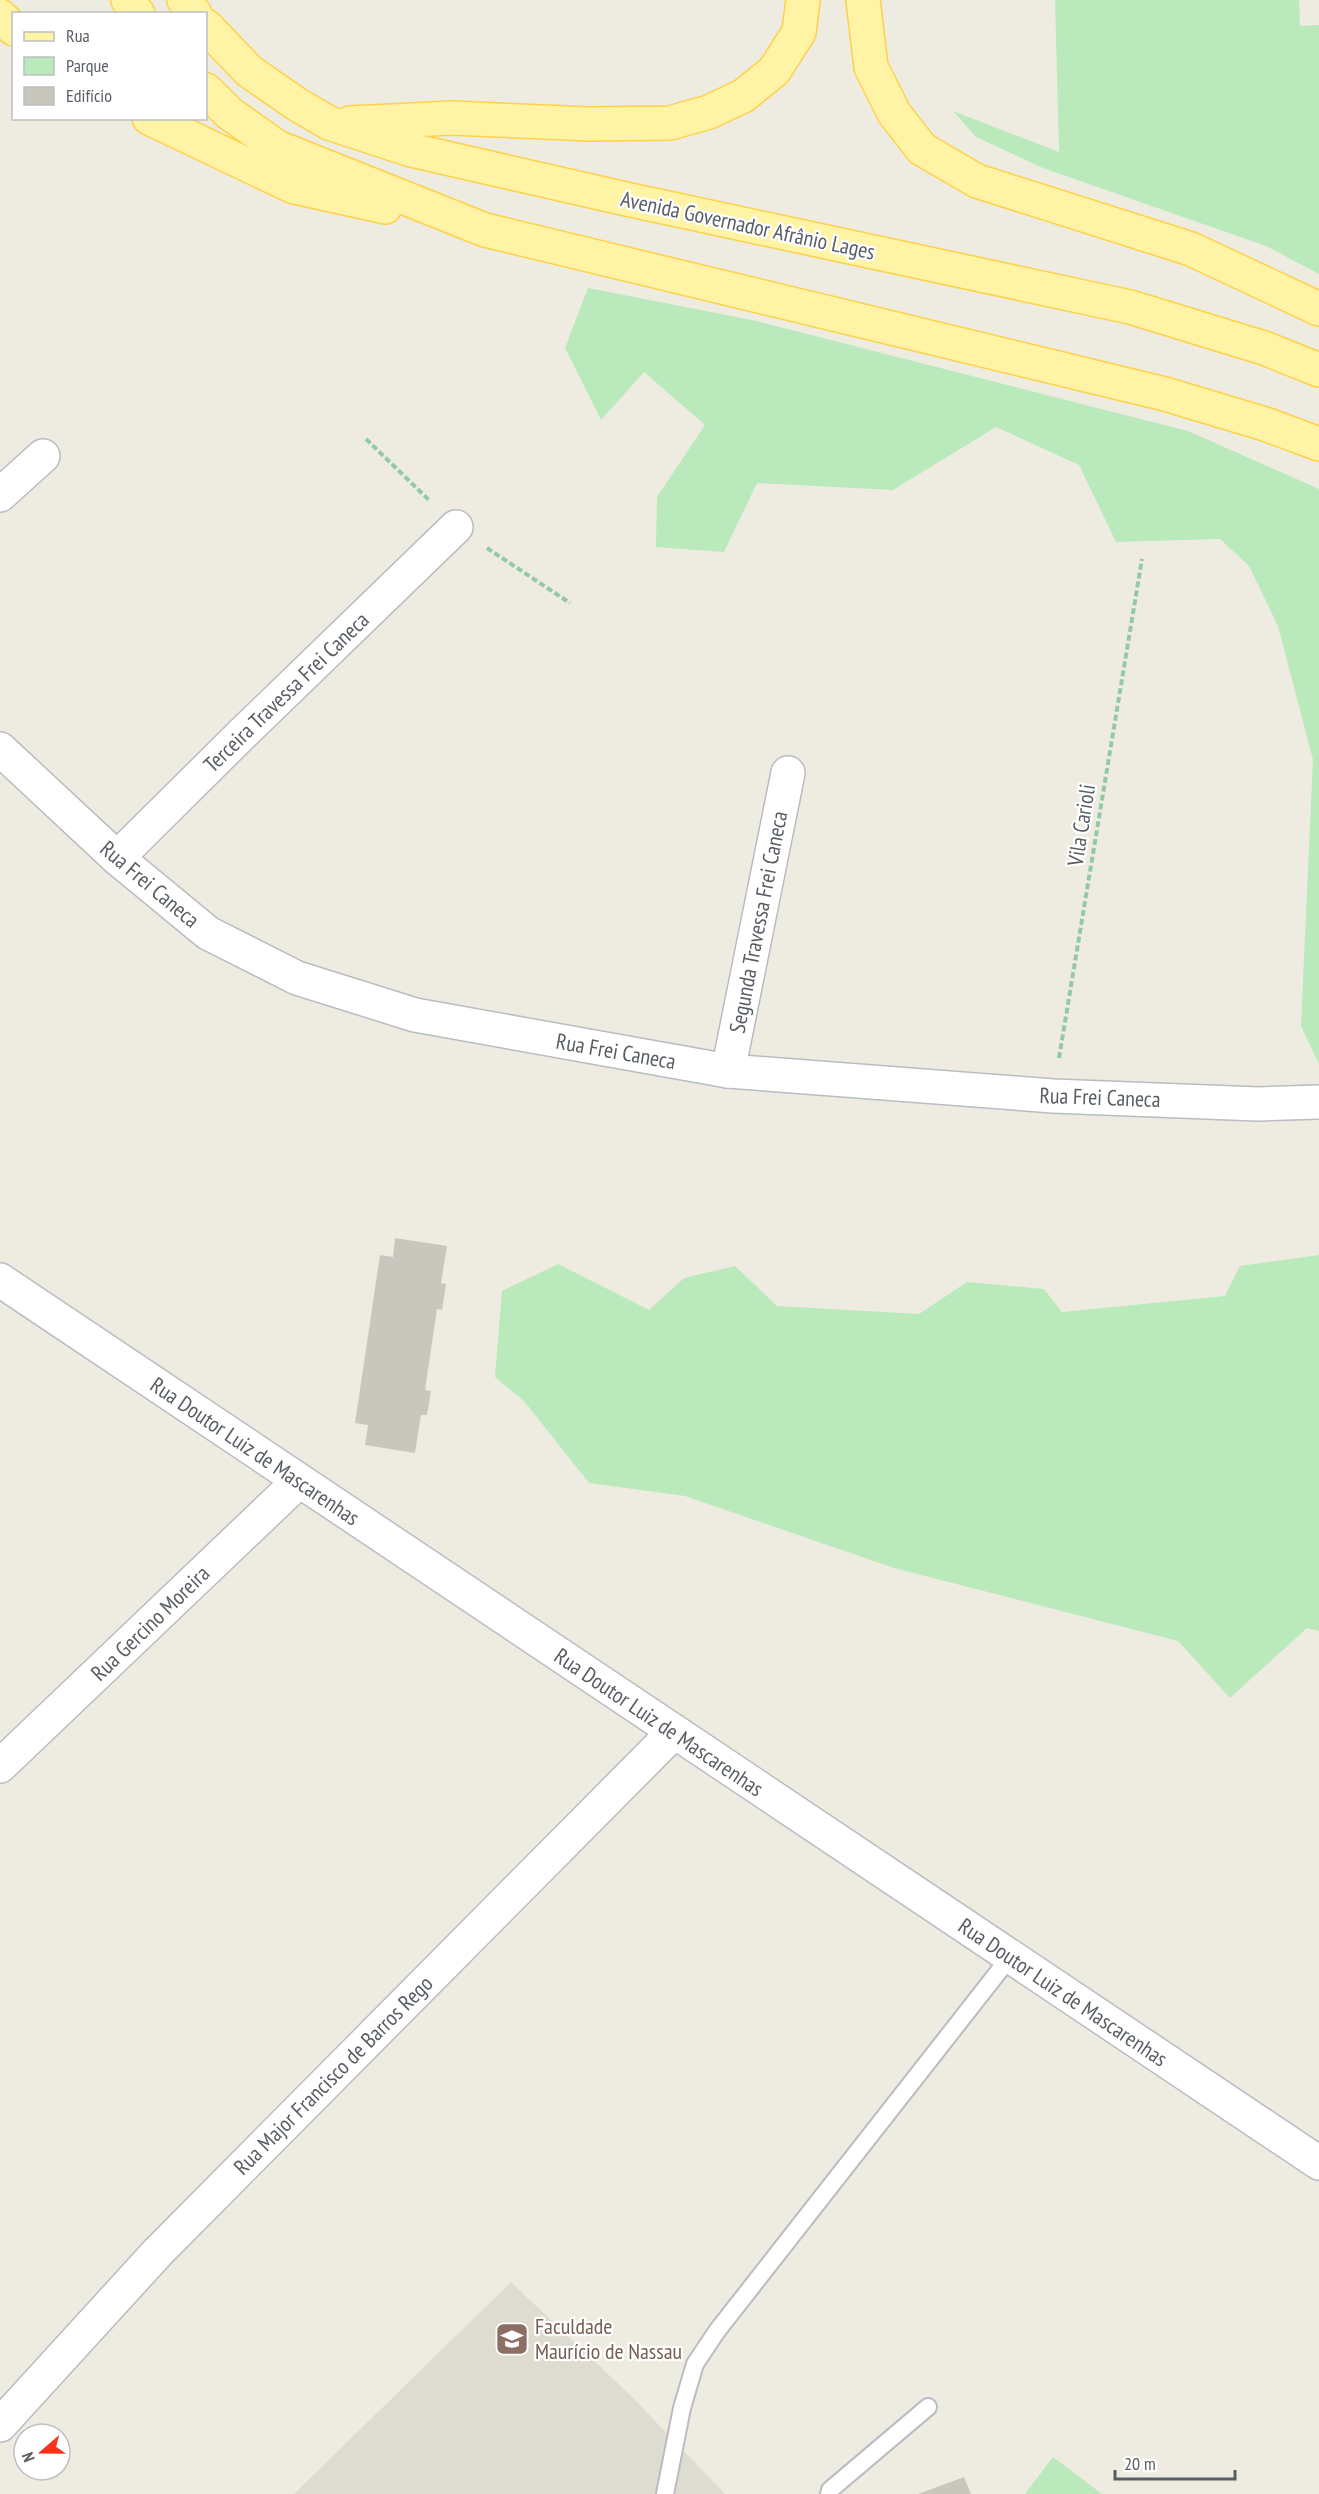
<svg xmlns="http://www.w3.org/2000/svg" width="1319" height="2494" viewBox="0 0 1319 2494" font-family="'PT Sans Narrow',sans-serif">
  <rect width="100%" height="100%" fill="#eeece1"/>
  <!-- education -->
  <path fill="#dedbd0" d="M511 2282 632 2397 725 2494H294Z"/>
  <!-- green -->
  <path fill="#bae9bc" d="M1055 0H1299L1300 26 1319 25V274L1266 246 1043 168 976 137 953 111 1059 152Z
    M588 288 752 320 1188 431 1319 489V1064L1301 1026 1313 760 1278 626 1249 566 1220 539 1116 542 1079 465 996 427 893 490 757 483 724 552 656 547 657 497 705 425 644 372 601 420 565 348Z
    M1319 1255V1631L1307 1628 1230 1698 1178 1641 894 1568 685 1496 589 1483 524 1401 495 1377 502 1291 558 1264 649 1310 684 1278 735 1266 777 1306 919 1314 967 1282 1044 1289 1062 1312 1225 1296 1240 1266Z
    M1053 2457 1102 2494H1025Z"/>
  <!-- building -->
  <path fill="#c9c6be" d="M395 1238 447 1246 441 1283 446 1284 442 1310 437 1309 425 1390 431 1391 427 1415H421L415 1453 365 1445 368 1425 355 1423 380 1255 393 1257Z
    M964 2477 971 2494H918Z"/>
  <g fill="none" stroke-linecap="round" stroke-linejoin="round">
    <defs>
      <path id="service" d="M665 2494 682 2408 695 2364 717 2331 1010 1957
        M829 2494 830 2490 928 2407"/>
      <path id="minor" d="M0 495 43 456
        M117 858 241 735 456 527
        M728 1071 788 773
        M0 1280 1319 2163
        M0 1766 299 1481
        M0 2425 158 2252 674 1732"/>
      <path id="tertiary" d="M0 749 117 858 208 933 297 978 415 1015 728 1071 1053 1096 1258 1104 1319 1102"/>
      <path id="primary" d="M128 0 138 14
        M184 0 195 14
        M863 0 871 67 894 113 922 149 977 181 1191 249 1319 309
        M0 16 14 29
        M206 26 249 71 298 105 329 123 411 150 626 199 1130 307 1264 348 1319 370
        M206 90 229 113 277 147 485 230 1165 394 1265 424 1319 444
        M149 118 294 187 385 207
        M350 123 452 118 590 124 670 123 709 112 743 96 774 71 799 32 803 0"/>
    </defs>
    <!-- service casing -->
    <use href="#service" stroke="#b9bcc2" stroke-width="20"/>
    <!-- minor casing -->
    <use href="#minor" stroke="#b9bcc2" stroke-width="36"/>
    <!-- tertiary casing -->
    <use href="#tertiary" stroke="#b9bcc2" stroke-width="36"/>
    <!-- primary casing -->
    <use href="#primary" stroke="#ffd149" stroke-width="36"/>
    <!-- path -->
    <path stroke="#93caa4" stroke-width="4" stroke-dasharray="6 3" stroke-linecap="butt" d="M366 439 430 501
      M487 548 570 603
      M1059 1058 1142 559"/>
    <!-- service -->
    <use href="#service" stroke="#fff" stroke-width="16"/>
    <!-- minor -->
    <use href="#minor" stroke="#fff" stroke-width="33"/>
    <!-- tertiary -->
    <use href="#tertiary" stroke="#fff" stroke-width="33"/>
    <!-- primary -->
    <use href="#primary" stroke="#fff3a5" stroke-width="33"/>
  </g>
  <!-- icons -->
  <defs>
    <symbol id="university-square" viewBox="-11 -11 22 22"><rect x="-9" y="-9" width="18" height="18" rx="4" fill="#8d6e63" stroke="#fff"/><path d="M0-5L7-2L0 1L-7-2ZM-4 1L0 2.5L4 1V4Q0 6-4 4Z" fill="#fff"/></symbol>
  </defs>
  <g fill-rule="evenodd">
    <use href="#university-square" x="493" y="2320" width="38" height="38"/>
  </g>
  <g text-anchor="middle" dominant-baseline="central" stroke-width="4.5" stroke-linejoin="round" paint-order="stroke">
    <!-- street labels -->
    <g font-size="22" fill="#595e64" stroke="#fff">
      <text transform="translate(748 225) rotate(12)">Avenida Governador Afrânio Lages</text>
      <text transform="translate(286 692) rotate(-44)">Terceira Travessa Frei Caneca</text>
      <text transform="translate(1081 825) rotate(-81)">Vila Carioli</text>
      <text transform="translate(150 884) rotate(40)">Rua Frei Caneca</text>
      <text transform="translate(758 922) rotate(-79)">Segunda Travessa Frei Caneca</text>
      <text transform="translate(616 1051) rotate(10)">Rua Frei Caneca</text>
      <text transform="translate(1100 1097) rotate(2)">Rua Frei Caneca</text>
      <text transform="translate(255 1451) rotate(34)">Rua Doutor Luiz de Mascarenhas</text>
      <text transform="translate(150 1623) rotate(-44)">Rua Gercino Moreira</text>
      <text transform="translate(659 1722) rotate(34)">Rua Doutor Luiz de Mascarenhas</text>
      <text transform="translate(1063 1992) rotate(34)">Rua Doutor Luiz de Mascarenhas</text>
      <text transform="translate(333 2075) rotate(-45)">Rua Major Francisco de Barros Rego</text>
    </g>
    <!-- education labels -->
    <g font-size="22" fill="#785e54" stroke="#fff" text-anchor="start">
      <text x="535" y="2326">Faculdade<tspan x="535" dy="25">Maurício de Nassau</tspan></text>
    </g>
  </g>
  <!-- legend -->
  <rect x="12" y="12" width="195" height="108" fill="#ffffff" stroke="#bdbfc1" stroke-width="1.5"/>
  <rect x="24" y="32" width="30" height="9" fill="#fff3a5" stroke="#bdbfc1" stroke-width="1.5"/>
  <text x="66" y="42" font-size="18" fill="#595e64">Rua</text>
  <rect x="24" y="57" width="30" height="18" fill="#bae9bc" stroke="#bdbfc1" stroke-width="1.5"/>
  <text x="66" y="72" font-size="18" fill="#595e64">Parque</text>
  <rect x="24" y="87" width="30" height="18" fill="#c9c6be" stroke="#bdbfc1" stroke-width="1.5"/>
  <text x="66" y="102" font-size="18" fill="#595e64">Edifício</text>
  <!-- north arrow -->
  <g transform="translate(42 2452) rotate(250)"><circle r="28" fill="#ffffff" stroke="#bdbfc1" stroke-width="1.5"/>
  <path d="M0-4.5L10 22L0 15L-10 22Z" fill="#fa321b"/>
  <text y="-9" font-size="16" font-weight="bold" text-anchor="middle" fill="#595e64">N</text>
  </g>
  <!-- scale -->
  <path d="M1115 2470v9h120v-9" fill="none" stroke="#595e64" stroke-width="3"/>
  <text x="1124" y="2470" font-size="18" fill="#595e64" stroke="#ffffff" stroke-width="4.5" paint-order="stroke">20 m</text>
</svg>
